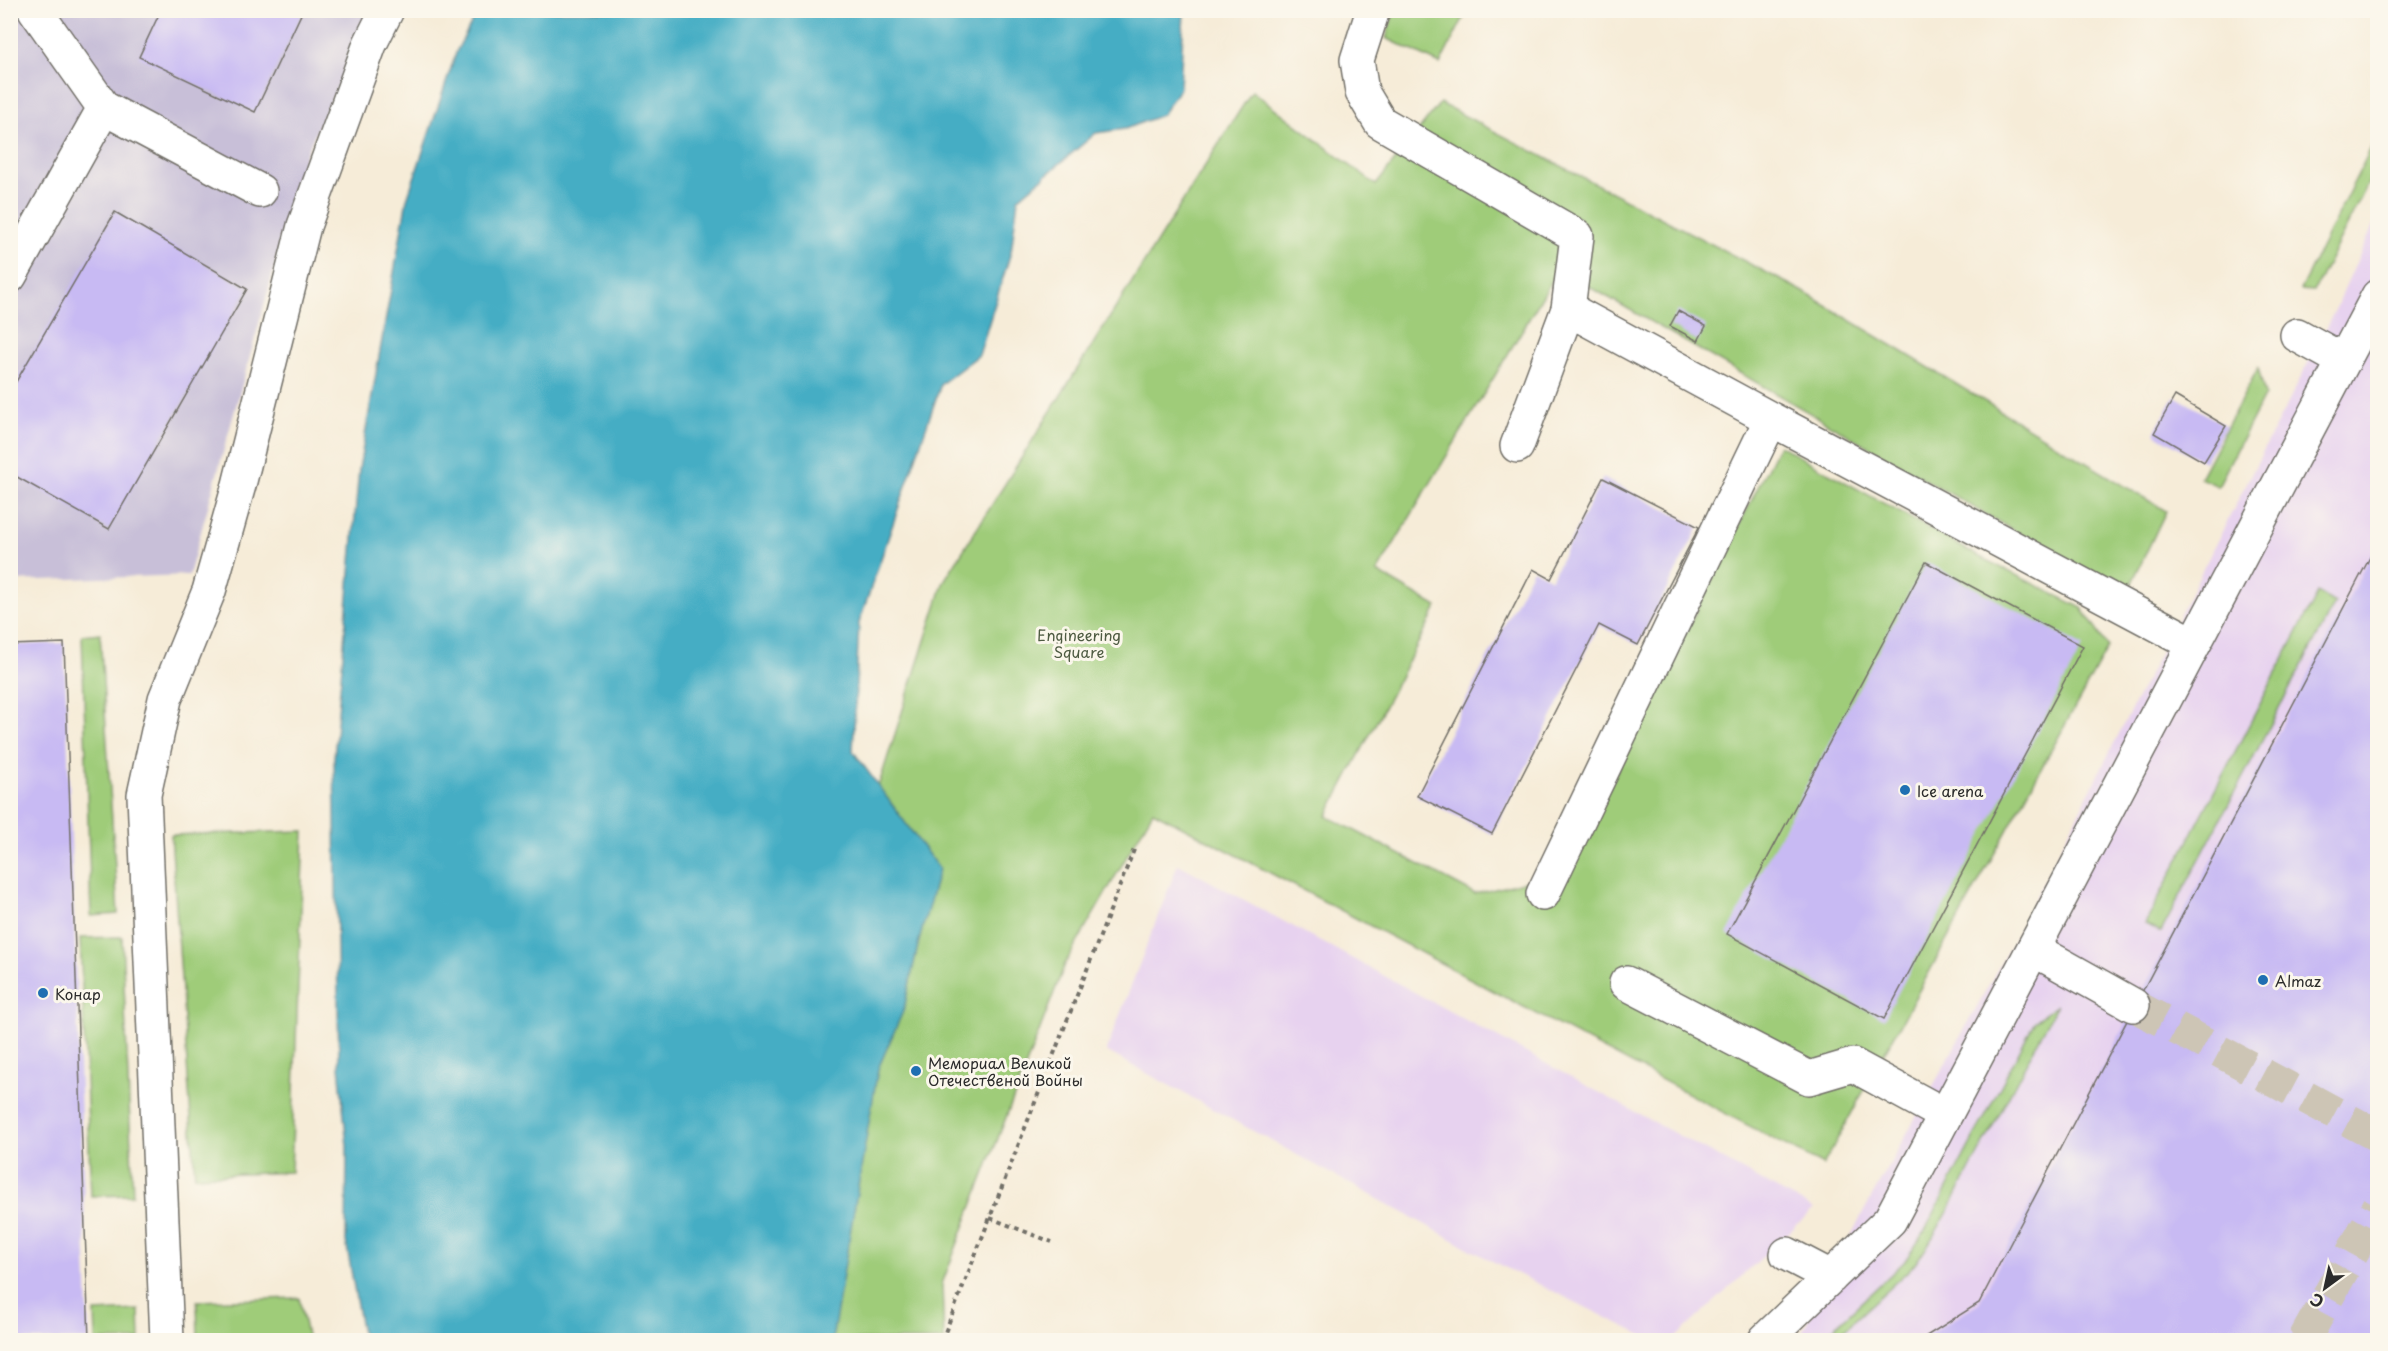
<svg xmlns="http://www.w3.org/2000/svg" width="2388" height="1351" viewBox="0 0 2388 1351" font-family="'Playpen Sans',sans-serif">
  <rect width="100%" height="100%" fill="#fbf7ec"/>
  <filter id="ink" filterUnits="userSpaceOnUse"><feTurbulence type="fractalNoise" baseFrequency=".0167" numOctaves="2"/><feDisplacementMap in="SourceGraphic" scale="12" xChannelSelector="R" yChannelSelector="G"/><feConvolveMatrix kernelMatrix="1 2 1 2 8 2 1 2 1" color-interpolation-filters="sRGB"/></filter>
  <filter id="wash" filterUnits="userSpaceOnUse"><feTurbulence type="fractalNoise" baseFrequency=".008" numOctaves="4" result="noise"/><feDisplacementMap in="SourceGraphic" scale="24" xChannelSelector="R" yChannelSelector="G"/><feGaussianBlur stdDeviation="1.35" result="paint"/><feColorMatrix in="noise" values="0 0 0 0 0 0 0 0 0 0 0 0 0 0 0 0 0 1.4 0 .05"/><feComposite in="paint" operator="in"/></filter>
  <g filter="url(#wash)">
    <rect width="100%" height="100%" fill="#f6ecd8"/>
    <!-- built -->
    <path fill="#e7d2ef" d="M2377 216V1340H1798L1858 1222 2018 932 2337 306Z
      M1178 864 1814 1209 1673 1340H1652L1494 1262 1106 1051Z"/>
    <!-- industrial -->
    <path fill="#c8bfd8" d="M10 11H374L307 151 189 575 11 581Z"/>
    <!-- green -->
    <path fill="#9fcc79" stroke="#657c52" stroke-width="1.5" d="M1394 11V10L1467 11 1440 64 1386 38Z
      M1252 91 1376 185 1440 103 1802 291 2166 511 2126 595 1559 269 1377 572 1437 607 1327 816 1475 894 1567 871 1779 445 1980 557 2082 608 2108 647 1823 1165 1153 811 1065 964 942 1284 944 1340H732L742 1212 944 581Z
      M2377 136V166L2314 291 2300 290Z
      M2258 368 2265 395 2218 486 2200 478Z
      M2318 593 2335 603 2161 932 2145 924Z
      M100 633 118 914 91 916 82 635Z
      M304 831 291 1172 195 1176 171 835Z
      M122 937 133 1195 91 1196 80 938Z
      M2057 1005 1945 1217 1923 1253 1910 1269 1833 1340H1821L1904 1262 1922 1236 2035 1021Z
      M299 1298 308 1340H198L197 1301Z
      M139 1310 140 1340H96L95 1312Z"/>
    <!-- water -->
    <path fill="#45adc4" stroke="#386c78" stroke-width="1.5" d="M478 11H1184L1180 88 1162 115 1125 129 1096 133 1018 199 1011 252 979 355 941 384 859 623 853 751 939 869 919 941 904 1009 878 1069 832 1340H363L346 1241 347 1146 339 1066 334 758 359 469 407 199 457 50Z"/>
    <g id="blocks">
      <!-- building -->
      <path fill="#c8baf3" d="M161 10H303L255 112 139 57Z
        M115 212 247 289 109 529 10 473V392Z
        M1678 311 1706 326 1698 341 1670 326Z
        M2175 396 2226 426 2204 462 2154 433Z
        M1603 478 1699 527 1638 645 1599 625 1492 834 1417 796 1533 569 1551 579Z
        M2378 542V648L2374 656 2378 657V1340H1920L1979 1303Z
        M1926 562 2083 646 1884 1019 1727 934Z
        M64 643 89 1340H10V645Z"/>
    </g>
  </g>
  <g filter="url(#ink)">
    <use href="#blocks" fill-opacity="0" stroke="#726f68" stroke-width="1.5"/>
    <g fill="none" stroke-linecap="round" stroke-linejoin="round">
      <!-- minor-tunnel -->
      <path stroke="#cdc5b5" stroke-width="33" stroke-dasharray="33 16" stroke-linecap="butt" d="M2133 1005 2378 1136
        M2304 1340 2378 1206"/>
      <defs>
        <path id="minor" d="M1373 10 1357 60 1362 92 1380 122 1577 236 1568 309 1517 446
          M104 108 260 191
          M10 276 104 108 35 10
          M1568 309 1771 419
          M2297 335 2344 361
          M1543 894 1771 419 2194 644
          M2033 949 2133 1005
          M1626 983 1809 1078 1853 1065 1945 1115
          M1787 1254 1831 1277
          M167 1340 144 795 165 699 209 591 239 485 304 226 370 44 387 10
          M1765 1340 1890 1220 2378 296"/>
      </defs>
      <!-- minor casing -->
      <use href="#minor" stroke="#726f68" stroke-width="36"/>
      <!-- path -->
      <path stroke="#726f68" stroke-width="4" stroke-dasharray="4.5 4.5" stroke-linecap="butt" d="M990 1218 1052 1242
        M942 1340 1135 847"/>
      <!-- minor -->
      <use href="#minor" stroke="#fff" stroke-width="33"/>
    </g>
  </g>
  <!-- markers -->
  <g fill="#1f6fb2" stroke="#fbf7ec" stroke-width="2">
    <circle cx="1905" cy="790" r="6"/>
    <circle cx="2263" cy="980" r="6"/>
    <circle cx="43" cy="993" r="6"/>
    <circle cx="916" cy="1071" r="6"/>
  </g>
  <g text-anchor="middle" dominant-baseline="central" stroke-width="6" stroke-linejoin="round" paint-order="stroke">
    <!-- park labels -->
    <g font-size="15" fill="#4e5b42" stroke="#fbf7ec">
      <text x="1079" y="634">Engineering<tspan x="1079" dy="17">Square</tspan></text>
    </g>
    <!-- poi labels -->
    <g font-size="15" fill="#2b2b2b" stroke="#fbf7ec" text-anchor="start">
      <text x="1917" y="790">Ice arena</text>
      <text x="2275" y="980">Almaz</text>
      <text x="55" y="993">Конар</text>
      <text x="928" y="1062">Мемориал Великой<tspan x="928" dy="17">Отечественой Войны</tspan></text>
    </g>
  </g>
  <!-- margin -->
  <rect width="2388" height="1351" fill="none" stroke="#fbf7ec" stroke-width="36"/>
  <!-- north arrow -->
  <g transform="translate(2325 1288) rotate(213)" stroke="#fbf7ec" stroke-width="4.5" paint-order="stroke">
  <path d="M0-4.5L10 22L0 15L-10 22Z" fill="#2b2b2b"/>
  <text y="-9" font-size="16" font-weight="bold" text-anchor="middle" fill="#2b2b2b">С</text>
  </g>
</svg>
